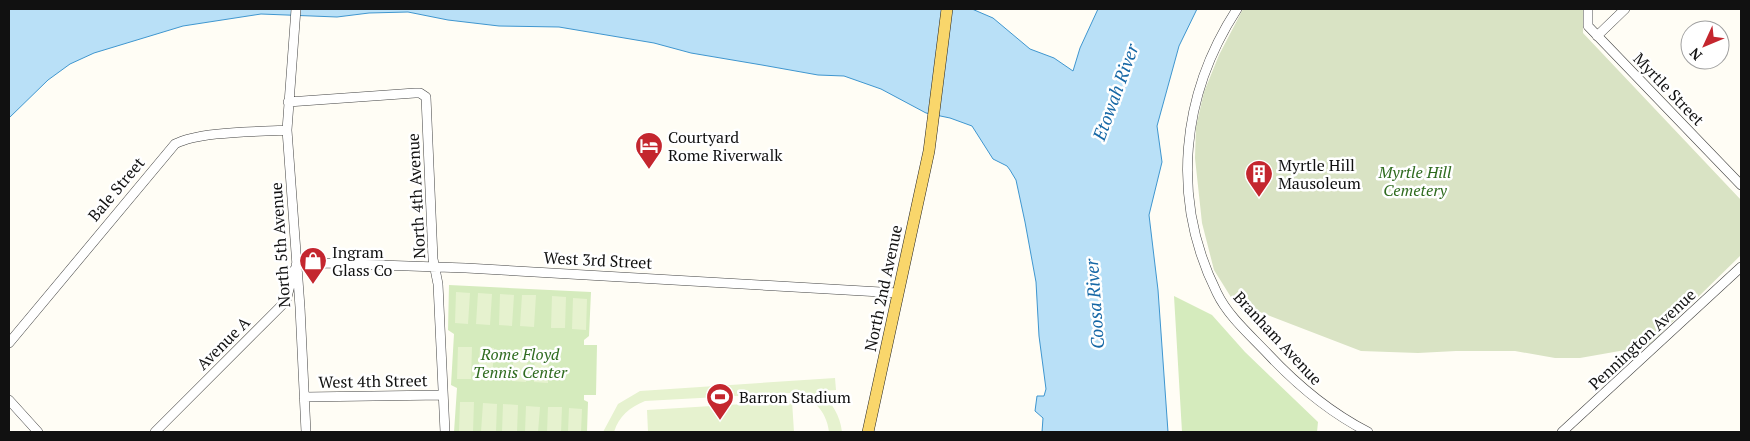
<svg xmlns="http://www.w3.org/2000/svg" width="1750" height="441" viewBox="0 0 1750 441" font-family="'PT Serif',serif">
  <rect width="100%" height="100%" fill="#fffdf5"/>
  <!-- green -->
  <path fill="#d5ebbd" d="M449 285 591 292 589 336 584 340V345H597L596 395H584V400L588 402 587 432H454L457 388 451 385 454 334 448 330Z
    M1174 296 1212 315 1245 352 1318 422 1317 432H1182Z"/>
  <!-- cemetery -->
  <path fill="#d9e3c4" d="M1243 9H1583V33L1741 200V255L1648 346 1580 358H1555L1515 351H1456L1418 353 1361 351 1234 302 1214 270 1202 223 1195 158 1196 127 1204 92 1219 55Z"/>
  <!-- pitch -->
  <path fill="#e6f2cf" d="M456 292 470 293 468 324 455 323Z
    M478 293 492 294 490 325 476 324Z
    M500 294 514 295 512 326 499 325Z
    M522 295H536L534 327 520 326Z
    M552 296 566 297 565 328H551Z
    M573 298 587 299 586 330 572 329Z
    M458 347H472L471 379H457Z
    M480 347 494 348 492 380 478 379Z
    M514 349 528 350 526 382 512 381Z
    M535 350 549 351 548 383 534 382Z
    M835 378 836 390 820 391C832 403 840 415 842 432H829C827 411 811 394 790 393L645 401C630 407 619 416 614 432H603L618 404 640 391Z
    M792 401 794 432H648L647 410Z
    M460 402H474L473 432H459Z
    M483 403 497 404 496 432H481Z
    M503 404 518 405 517 432H502Z
    M526 406 540 407 538 432H525Z
    M548 407H562L561 432H547Z
    M569 408 582 409 581 432H568Z"/>
  <!-- water -->
  <path fill="#b9e0f7" stroke="#3f96cf" d="M9 9H972L993 18 1030 49 1054 58 1073 71 1080 48 1098 9H1197L1179 46 1157 126 1162 162 1149 215 1158 290 1168 432H1042L1043 418 1035 411 1037 396H1044L1046 389 1039 336 1036 282 1025 222 1016 180 1010 170 1007 166 993 159 972 126 950 118 926 113 881 89 844 76 818 75 762 65 691 53 654 43 559 27 499 26 448 20 408 12 369 13 337 17 261 14 183 26 94 53 70 64 48 80 9 118Z"/>
  <g fill="none" stroke-linecap="round" stroke-linejoin="round">
    <defs>
      <path id="minor" d="M296 9 287 130 300 307 306 432
        M1237 9C1181 95 1170 199 1217 293 1228 316 1250 335 1268 354 1298 386 1329 412 1368 432
        M1588 9V26L1741 185
        M1597 36 1625 9
        M288 102 415 93H420L426 97 433 259 438 284 445 432
        M296 265 322 263 466 268 898 293
        M9 343 175 144C200 131 258 132 287 130
        M304 397 443 395
        M9 400 38 432
        M155 432 286 301 294 270
        M1562 432 1741 267"/>
      <path id="major" d="M868 432 929 151 947 9"/>
    </defs>
    <!-- minor casing -->
    <use href="#minor" stroke="#444" stroke-width="10"/>
    <!-- major casing -->
    <use href="#major" stroke="#222" stroke-width="12"/>
    <!-- minor -->
    <use href="#minor" stroke="#fff" stroke-width="9"/>
    <!-- major -->
    <use href="#major" stroke="#f9d66b" stroke-width="11"/>
  </g>
  <!-- icons -->
  <defs>
    <symbol id="hotel-pin" viewBox="-11 -11 22 30"><path d="M0 17L-7.5 6A9.5 9.5 0 1 1 7.5 6Z" fill="#c4262e" stroke="#fff"/><path d="M-6-4.5h1.5V1H6V5H4.5V3h-9V5H-6ZM-4 0a1.8 1.8 0 1 1 3.6 0ZM.5 0V-2.5h3Q6-2.5 6 0Z" fill="#fff"/></symbol>
    <symbol id="building-pin" viewBox="-11 -11 22 30"><path d="M0 17L-7.5 6A9.5 9.5 0 1 1 7.5 6Z" fill="#c4262e" stroke="#fff"/><path d="M-4-6H4V6H1V3H-1V6H-4ZM-2.5-4.3h1.7v1.8h-1.7ZM.8-4.3h1.7v1.8H.8ZM-2.5-1h1.7V.8h-1.7ZM.8-1h1.7V.8H.8Z" fill="#fff"/></symbol>
    <symbol id="shop-pin" viewBox="-11 -11 22 30"><path d="M0 17L-7.5 6A9.5 9.5 0 1 1 7.5 6Z" fill="#c4262e" stroke="#fff"/><path d="M-5-2.5h2.3a2.7 3.5 0 0 1 5.4 0H5L5.5 6h-11ZM-1.5-2.5h3a1.5 2.3 0 0 0-3 0Z" fill="#fff"/></symbol>
    <symbol id="stadium-pin" viewBox="-11 -11 22 30"><path d="M0 17L-7.5 6A9.5 9.5 0 1 1 7.5 6Z" fill="#c4262e" stroke="#fff"/><path d="M0-5a6.5 5 0 1 0 0 10a6.5 5 0 1 0 0-10ZM-3.5-1.8h7v3.6h-7Z" fill="#fff"/></symbol>
  </defs>
  <g fill-rule="evenodd">
    <use href="#hotel-pin" x="633" y="130" width="32" height="43"/>
    <use href="#building-pin" x="1243" y="158" width="32" height="43"/>
    <use href="#shop-pin" x="297" y="245" width="32" height="43"/>
    <use href="#stadium-pin" x="704" y="381" width="32" height="43"/>
  </g>
  <g text-anchor="middle" dominant-baseline="central" stroke-width="5" stroke-linejoin="round" paint-order="stroke">
    <!-- street labels -->
    <g font-size="16" fill="#111" stroke="#fff">
      <text transform="translate(1669 89) rotate(46)">Myrtle Street</text>
      <text transform="translate(116 189) rotate(-50)">Bale Street</text>
      <text transform="translate(416 196) rotate(-93)">North 4th Avenue</text>
      <text transform="translate(280 245) rotate(-94)">North 5th Avenue</text>
      <text transform="translate(598 260) rotate(3)">West 3rd Street</text>
      <text transform="translate(883 288) rotate(-78)">North 2nd Avenue</text>
      <text transform="translate(1278 338) rotate(47)">Branham Avenue</text>
      <text transform="translate(1642 339) rotate(-43)">Pennington Avenue</text>
      <text transform="translate(223 343) rotate(-45)">Avenue A</text>
      <text transform="translate(373 381) rotate(-1)">West 4th Street</text>
    </g>
    <!-- poi labels -->
    <g font-size="16" fill="#111" stroke="#fff" text-anchor="start">
      <text x="668" y="137">Courtyard<tspan x="668" dy="18">Rome Riverwalk</tspan></text>
      <text x="1278" y="165">Myrtle Hill<tspan x="1278" dy="18">Mausoleum</tspan></text>
      <text x="332" y="252">Ingram<tspan x="332" dy="18">Glass Co</tspan></text>
      <text x="739" y="397">Barron Stadium</text>
    </g>
    <!-- park labels -->
    <g font-size="16" font-style="italic" fill="#2f6b1f" stroke="#fff">
      <text x="1415" y="172">Myrtle Hill<tspan x="1415" dy="18">Cemetery</tspan></text>
      <text x="520" y="354">Rome Floyd<tspan x="520" dy="18">Tennis Center</tspan></text>
    </g>
    <!-- water labels -->
    <g font-size="18" font-style="italic" fill="#1768a6" stroke="#fff">
      <text transform="translate(1115 92) rotate(-70)">Etowah River</text>
      <text transform="translate(1094 304) rotate(-94)">Coosa River</text>
    </g>
  </g>
  <!-- border -->
  <rect width="1750" height="441" fill="none" stroke="#111111" stroke-width="20"/>
  <!-- north arrow -->
  <g transform="translate(1705 45) rotate(226)"><circle r="24" fill="#ffffff" stroke="#a0a0a0"/>
  <path d="M0-4L9 19L0 12L-9 19Z" fill="#c4262e"/>
  <text y="-8" font-size="14" font-weight="bold" text-anchor="middle" fill="#111111">N</text>
  </g>
</svg>
